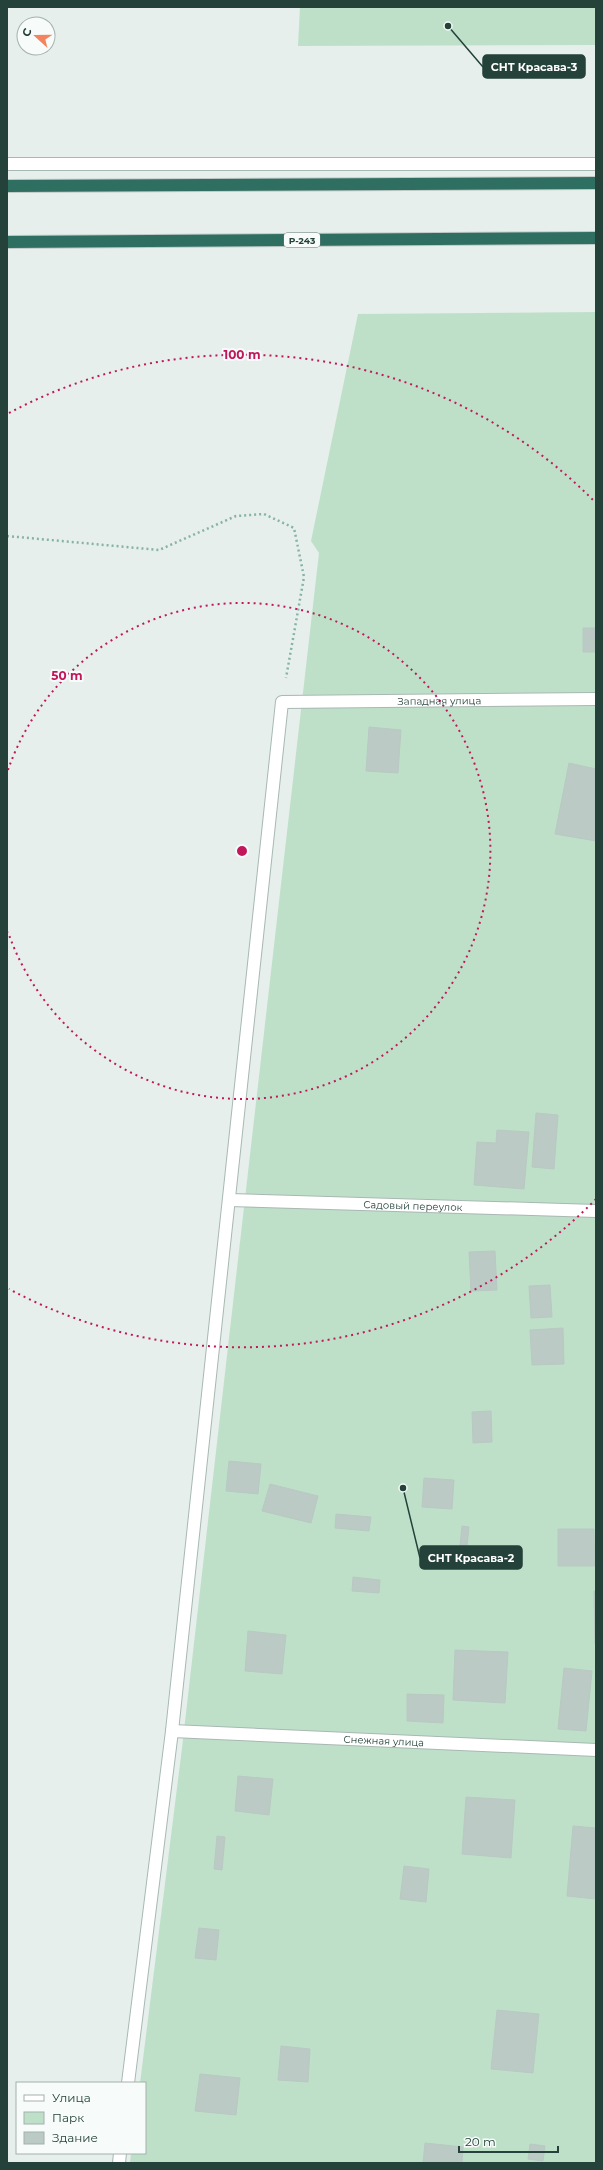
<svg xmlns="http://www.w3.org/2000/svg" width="603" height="2170" viewBox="0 0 603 2170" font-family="Montserrat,sans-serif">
  <rect width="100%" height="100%" fill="#e6efeb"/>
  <!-- green -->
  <path fill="#bfe0c8" d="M300 7H596V45L298 46Z
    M596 312V2163H130L131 2153H145V2083H140L182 1748 319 553 311 541 358 314Z"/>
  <!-- building -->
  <path fill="#bbcac4" stroke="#b8c9c2" d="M583 628H596V652H583Z
    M369 727 401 730 398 773 366 771Z
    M569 763 596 769V841L555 834Z
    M536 1113 558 1115 554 1169 532 1167Z
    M497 1130 529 1132 524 1189 474 1185 477 1142 496 1143Z
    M495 1251 497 1290 471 1291 469 1252Z
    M550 1285 552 1317 531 1318 529 1286Z
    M563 1328 564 1364 532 1365 530 1330Z
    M491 1411 492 1442 473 1443 472 1412Z
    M229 1461 261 1464 258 1494 226 1491Z
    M424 1478 454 1480 452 1509 422 1507Z
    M270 1484 318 1496 311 1523 262 1511Z
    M336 1514 371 1517 369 1531 335 1528Z
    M462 1526 469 1527 465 1565 458 1564Z
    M558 1529H594L595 1566H558Z
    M353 1577 380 1580 379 1593 352 1591Z
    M594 1591H596V1644H595Z
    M248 1631 286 1635 282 1674 245 1671Z
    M455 1650 508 1652 505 1703 453 1700Z
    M564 1668 592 1671 586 1731 558 1729Z
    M407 1694 444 1695 443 1723 407 1721Z
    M238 1776 273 1779 269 1815 235 1811Z
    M466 1797 515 1800 511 1858 462 1854Z
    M573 1826 596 1828V1899L567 1896Z
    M217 1836 225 1837 222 1870 214 1869Z
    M404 1866 429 1869 426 1902 400 1899Z
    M199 1928 219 1930 216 1960 195 1958Z
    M497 2010 539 2014 533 2073 491 2069Z
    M281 2046 310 2049 308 2082 278 2080Z
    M200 2074 240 2078 236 2115 195 2111Z
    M425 2143 463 2147 462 2163H423Z
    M530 2144 545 2146 543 2161 528 2159Z"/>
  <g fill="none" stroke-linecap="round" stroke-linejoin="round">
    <defs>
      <g id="minor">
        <path d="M7 164H596"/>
        <path id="s1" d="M229 1200 596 1211"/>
        <path id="s2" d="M172 1731 596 1750"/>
        <path id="s3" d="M128 2083 172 1731 282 702 596 699"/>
        <path d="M119 2163 120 2153"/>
      </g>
      <path id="highway" d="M7 186 596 183
        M7 242 596 238"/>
    </defs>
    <!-- minor casing -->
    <use href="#minor" stroke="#a8b8b2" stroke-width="14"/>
    <!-- highway casing -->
    <use href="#highway" stroke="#c2cac8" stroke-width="14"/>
    <!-- path -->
    <path stroke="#86b3a5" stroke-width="2.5" stroke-dasharray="2 3" stroke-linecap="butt" d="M7 536 159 550 236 516 264 514 294 528 304 577 286 678"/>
    <!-- minor -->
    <use href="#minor" stroke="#fff" stroke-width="12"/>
    <!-- highway -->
    <use href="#highway" stroke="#2f6f62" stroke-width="12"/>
  </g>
  <!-- distance rings -->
  <g fill="none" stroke="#c2185b" stroke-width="2" stroke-dasharray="2 4">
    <path d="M8 770A248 248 0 1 1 8 932"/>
    <path d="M596 1199A496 496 0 0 1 9 1289M9 413A496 496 0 0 1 596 503"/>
  </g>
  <g text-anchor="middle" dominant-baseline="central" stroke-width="4" stroke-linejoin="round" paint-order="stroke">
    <!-- shield labels -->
    <rect fill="#f7fbf9" stroke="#637a73" stroke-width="1" x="284" y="233" width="36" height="14" rx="3"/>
    <g font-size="9" font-weight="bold" fill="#24423a">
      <text x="302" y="240">Р-243</text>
    </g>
    <!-- street labels -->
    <g font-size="10" fill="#24423a" stroke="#f7fbf9">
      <text stroke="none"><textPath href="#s3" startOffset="1547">Западная улица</textPath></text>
      <text stroke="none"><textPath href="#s1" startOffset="184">Садовый переулок</textPath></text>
      <text stroke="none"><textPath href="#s2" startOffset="212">Снежная улица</textPath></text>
    </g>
  </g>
  <circle cx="242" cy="851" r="6" fill="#c2185b" stroke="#f7fbf9" stroke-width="2"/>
  <g font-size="12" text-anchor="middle" font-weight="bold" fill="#c2185b" stroke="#f7fbf9" stroke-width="4" stroke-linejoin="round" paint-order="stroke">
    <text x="242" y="359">100 m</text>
    <text x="67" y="680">50 m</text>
  </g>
  <!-- callouts -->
  <path fill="none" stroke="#24423a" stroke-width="1.5" d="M448 26L483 67M403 1488L420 1558"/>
  <g fill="#24423a" stroke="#f7fbf9" stroke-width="1.5">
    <circle cx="448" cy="26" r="4"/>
    <circle cx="403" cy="1488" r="4"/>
  </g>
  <g fill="#24423a" stroke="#24423a" stroke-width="1.5">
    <rect x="483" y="55" width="102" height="23" rx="4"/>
    <rect x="420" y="1546" width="102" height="23" rx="4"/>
  </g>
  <g font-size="11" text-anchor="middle" font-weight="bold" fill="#fff">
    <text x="534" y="71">СНТ Красава-3</text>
    <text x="471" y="1562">СНТ Красава-2</text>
  </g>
  <!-- border -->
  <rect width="603" height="2170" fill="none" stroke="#24423a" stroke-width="16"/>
  <!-- legend -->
  <rect x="16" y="2082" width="130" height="72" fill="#f7fbf9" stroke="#a3b1ad"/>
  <rect x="24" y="2095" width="20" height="6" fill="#ffffff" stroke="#a3b1ad"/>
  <text x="52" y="2102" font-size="12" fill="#24423a">Улица</text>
  <rect x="24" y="2112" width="20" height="12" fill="#bfe0c8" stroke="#a3b1ad"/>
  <text x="52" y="2122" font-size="12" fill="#24423a">Парк</text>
  <rect x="24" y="2132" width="20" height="12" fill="#bbcac4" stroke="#a3b1ad"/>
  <text x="52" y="2142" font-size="12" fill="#24423a">Здание</text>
  <!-- north arrow -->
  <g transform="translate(36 36) rotate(291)"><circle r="19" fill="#f7fbf9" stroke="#a3b1ad"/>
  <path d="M0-3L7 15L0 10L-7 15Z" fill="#f4845f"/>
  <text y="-6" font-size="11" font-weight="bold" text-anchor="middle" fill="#24423a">С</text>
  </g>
  <!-- scale -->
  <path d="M459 2146v6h99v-6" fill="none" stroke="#24423a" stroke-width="2"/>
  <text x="465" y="2146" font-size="12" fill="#24423a" stroke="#f7fbf9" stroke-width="3" paint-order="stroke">20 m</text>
</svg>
